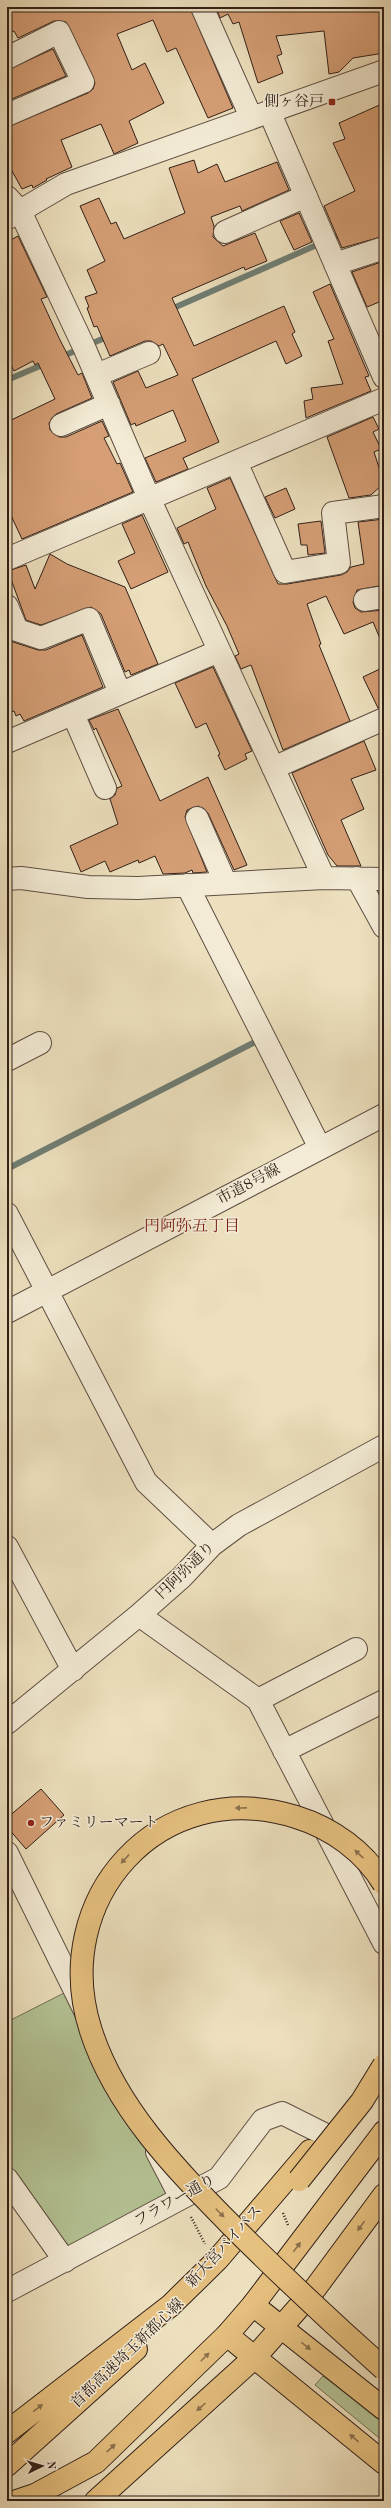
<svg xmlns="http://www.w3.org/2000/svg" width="391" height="2508" viewBox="0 0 391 2508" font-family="'Old Standard TT','Noto Serif JP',serif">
  <rect width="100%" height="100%" fill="#ede0be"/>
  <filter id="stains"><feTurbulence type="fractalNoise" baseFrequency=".005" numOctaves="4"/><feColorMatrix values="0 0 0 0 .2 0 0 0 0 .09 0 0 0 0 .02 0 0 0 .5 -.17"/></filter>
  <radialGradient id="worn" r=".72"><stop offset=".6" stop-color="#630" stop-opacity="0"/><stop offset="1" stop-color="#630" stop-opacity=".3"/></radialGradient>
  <!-- green -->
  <path fill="#b4c395" stroke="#727156" d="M64 1993 169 2192 64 2249 7 2163V2022Z
    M323 2376 384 2421V2442L315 2385Z"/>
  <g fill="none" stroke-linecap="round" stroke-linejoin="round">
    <!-- stream -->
    <path stroke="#6f7e74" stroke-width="6" d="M169 310 344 233
      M61 357 109 336
      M7 380 47 363
      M7 1169 253 1043"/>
  </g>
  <!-- building -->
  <path fill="#d59e75" stroke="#301f18" d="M7 7H190L233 108 208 118 176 48 167 52 153 20 117 34 132 70 145 63 164 103 129 121 138 143 114 154 101 124 61 140 72 167 46 179 47 180 33 188 32 185 22 189 7 162V127L88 93 93 89 95 83 66 22 54 21 18 38 14 31 7 33Z
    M216 7H381L384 53 353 58 339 72 329 74 324 31 276 36 282 54 277 56 283 73 258 83 239 22 233 24 228 14 220 18Z
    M53 49 66 76 7 101V70Z
    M384 103V236L342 248 324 206 355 191 333 143 345 139 339 123Z
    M194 160 198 173 217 164 225 182 277 162 289 190 242 211 240 206 211 217 214 226 213 237 223 246 255 233 267 261 245 270 244 267 172 298 194 346 284 306 295 332 292 334 302 356 286 364 276 341 192 379 219 442 183 458 188 469 156 482 145 458 186 441 173 410 136 426 135 423 131 425 113 382 138 371 146 388 178 375 163 344 159 346 151 341H145L110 356 97 326 94 327 87 308 89 307 85 297 97 293 87 270 105 261 80 206 99 198 111 224 116 222 124 239 185 213 169 168Z
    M299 213 312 242 294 250 280 221Z
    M18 236 47 297 41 299 59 338 78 375 82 373 92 398 56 414 49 423 50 430 59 437H66L102 421 109 436 104 438 117 464 120 463 133 492 22 539 7 507V422L55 399 38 363 35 365 33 361 14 371 7 357V242Z
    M384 261V300L367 307 352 272Z
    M330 284 369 376 365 377 371 391 306 418 304 401 313 399 311 388 343 384 328 341 334 339 313 292Z
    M373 417 379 429 373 432 381 449 374 452 384 483 371 495 349 498 327 437Z
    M230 478 278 584H287L341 575 347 572 351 567 364 564 358 522 384 519V585L357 590 353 602 355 608 361 612 384 610V648L373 622 344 634 326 596 307 604 321 644 319 645 350 721 283 750 251 665 241 669 235 656 239 654 227 626 206 586 188 542 184 544 177 528 216 509 207 488Z
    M286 488 295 509 275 518 265 497Z
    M142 515 168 572 131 589 118 561 135 553 122 524Z
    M321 521 325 553 308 555 307 545H301L298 524Z
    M50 554 67 564 125 587 158 664 131 675 129 670 125 672 101 614 91 607 41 625 26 620 8 571 26 565 35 589Z
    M82 635 103 687 24 721 20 714 16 716 14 711 11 712 7 704V637L13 642 38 650H46Z
    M213 667 252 751 245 754 247 759 225 770 218 755 220 754 206 723 196 728 175 683Z
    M384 667V707L378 708 363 677Z
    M118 709 160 801 208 777 247 865 234 870 208 813 198 806 187 810 185 817 207 872 193 873 192 870 185 873 163 874 155 856 139 863 138 860 110 872 105 861 81 872 70 846 118 824 110 799 115 795 117 788 122 786 96 728 94 730 89 720Z
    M364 741 376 770 351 779 364 809 341 820 361 866H337L328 855 292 773Z
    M41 1789 64 1815 26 1849 7 1827V1818Z"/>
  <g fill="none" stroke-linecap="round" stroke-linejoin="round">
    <defs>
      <path id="minor" d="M202 7 251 117
        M7 58 59 32 83 82 7 115
        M269 111 384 377
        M7 197 20 211 84 347 149 498 324 878
        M8 218 66 184 384 71
        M225 232 306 196
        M335 264 384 248
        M97 375 149 353
        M61 425 109 404
        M236 462 285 572 339 563 333 513 384 506
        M7 559 384 399
        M365 600 384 597
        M7 606 17 630 41 638 89 619 120 693
        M73 714 105 788
        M7 742 219 651
        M273 768 384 719
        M197 818 225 882
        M357 878 384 927
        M7 879 21 878 88 887 138 888 324 878 384 879
        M187 885 320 1148
        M7 1060 40 1043
        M7 1214 146 1482 212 1545
        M7 1312 384 1115
        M7 1547 73 1670
        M139 1615 258 1700 384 1943
        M258 1700 356 1649
        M7 1723 139 1615 182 1577 212 1545 239 1525 384 1446
        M284 1751 384 1701
        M7 1853 85 2011
        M157 2152 181 2198
        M7 2179 65 2261
        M7 2291 219 2178 263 2120 282 2113 324 2134"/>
      <path id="major" d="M253 2305 384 2409
        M227 2335 384 2463"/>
      <path id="highway" d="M7 2432 170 2306 217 2260 310 2151
        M7 2465 136 2349
        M17 2501 35 2495 96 2462 227 2335 253 2305 384 2132
        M96 2501 255 2357 314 2290 384 2195"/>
    </defs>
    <!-- minor casing -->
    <use href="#minor" stroke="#5f4f42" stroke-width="24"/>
    <!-- major casing -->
    <use href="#major" stroke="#301f18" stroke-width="24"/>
    <!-- highway casing -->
    <use href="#highway" stroke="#301f18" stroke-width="24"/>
    <!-- path -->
    <path stroke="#301f18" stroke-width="2.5" stroke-dasharray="1 2" stroke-linecap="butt" d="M283 2213 288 2225
      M191 2217 205 2244"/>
    <!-- minor -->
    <use href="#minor" stroke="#f3ebd5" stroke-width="22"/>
    <!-- major -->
    <use href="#major" stroke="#e6c07f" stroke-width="22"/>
    <!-- highway -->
    <use href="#highway" stroke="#e6c07f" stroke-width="22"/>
    <defs>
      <path id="highway-bridge" d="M384 1884C365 1852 332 1828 296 1817 160 1774 48 1899 91 2031 116 2108 175 2168 230 2224 280 2274 331 2322 384 2369
        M299 2180 362 2101 384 2065"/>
    </defs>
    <!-- highway-bridge casing -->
    <use href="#highway-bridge" stroke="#301f18" stroke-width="24" stroke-linecap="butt"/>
    <!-- highway-bridge -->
    <use href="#highway-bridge" stroke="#e6c07f" stroke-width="22"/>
  </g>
  <!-- one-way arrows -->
  <defs><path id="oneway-solid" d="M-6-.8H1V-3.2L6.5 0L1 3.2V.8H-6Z"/></defs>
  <g fill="#8b704c">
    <use href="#oneway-solid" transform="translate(241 1808) rotate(179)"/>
    <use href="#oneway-solid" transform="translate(359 1854) rotate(-137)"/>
    <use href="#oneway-solid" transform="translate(125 1859) rotate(133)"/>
    <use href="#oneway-solid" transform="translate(220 2213) rotate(45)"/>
    <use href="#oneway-solid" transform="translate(361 2226) rotate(126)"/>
    <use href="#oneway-solid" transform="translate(297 2247) rotate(-53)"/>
    <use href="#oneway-solid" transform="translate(306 2346) rotate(38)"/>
    <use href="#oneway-solid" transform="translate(205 2357) rotate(-45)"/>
    <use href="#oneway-solid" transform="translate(201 2407) rotate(138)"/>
    <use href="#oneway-solid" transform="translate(38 2408) rotate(-37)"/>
    <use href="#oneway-solid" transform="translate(354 2438) rotate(-140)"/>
    <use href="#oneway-solid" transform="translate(111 2448) rotate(-43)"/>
  </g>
  <!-- markers -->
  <g fill="#8f2418" stroke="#f3ebd5" stroke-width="1.5">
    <rect x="328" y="98" width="8" height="8" rx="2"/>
    <circle cx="31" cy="1823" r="4"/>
  </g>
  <g text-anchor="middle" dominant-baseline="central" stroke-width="3" stroke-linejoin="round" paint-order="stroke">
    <!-- poi labels -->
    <g font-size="15" fill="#301f18" stroke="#f3ebd5" text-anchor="end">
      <text x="324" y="102">側ヶ谷戸</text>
      <text x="39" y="1823" text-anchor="start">ファミリーマート</text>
    </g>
    <!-- street labels -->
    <g font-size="15" fill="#301f18" stroke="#f3ebd5">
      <text transform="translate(249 1185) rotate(-28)">市道8号線</text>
      <text transform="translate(186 1571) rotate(-44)">円阿弥通り</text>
      <text transform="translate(175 2201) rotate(-29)">フラワー通り</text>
      <text transform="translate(225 2247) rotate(-48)">新大宮バイパス</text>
      <text transform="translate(128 2354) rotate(-44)">首都高速埼玉新都心線</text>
    </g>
    <!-- neighbourhood labels -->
    <g font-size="16" fill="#7a1f14" stroke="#f3ebd5">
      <text x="192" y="1227">円阿弥五丁目</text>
    </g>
  </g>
  <!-- margin -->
  <rect width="391" height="2508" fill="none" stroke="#ede0be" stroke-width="24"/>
  <rect x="8" y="8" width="375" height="2492" fill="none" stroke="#301f18" stroke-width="2"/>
  <rect x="12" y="12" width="367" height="2484" fill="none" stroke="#301f18"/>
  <!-- north arrow -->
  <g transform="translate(42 2466) rotate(85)" stroke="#f3ebd5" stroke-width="3" paint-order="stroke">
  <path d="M0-3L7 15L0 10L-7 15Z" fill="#301f18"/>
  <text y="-6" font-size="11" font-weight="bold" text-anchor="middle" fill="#301f18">N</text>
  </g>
  <rect width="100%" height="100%" filter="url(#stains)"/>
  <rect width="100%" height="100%" fill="url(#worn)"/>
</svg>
